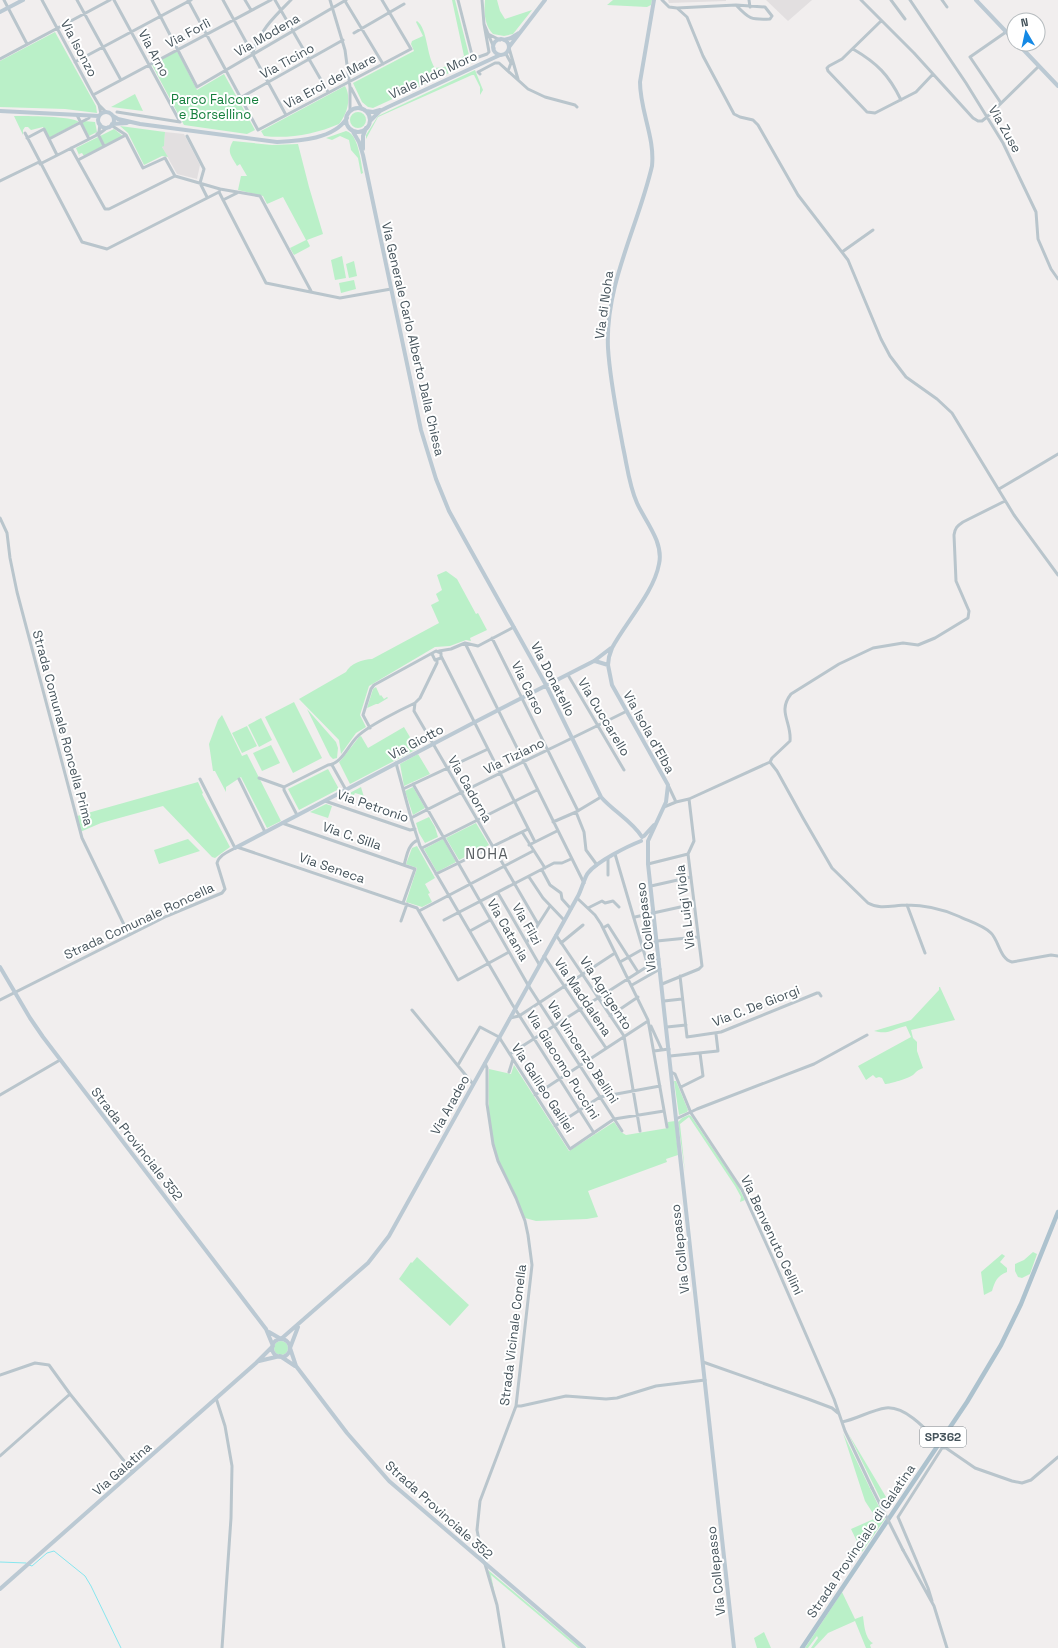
<svg xmlns="http://www.w3.org/2000/svg" width="1058" height="1648" viewBox="0 0 1058 1648" font-family="'Space Grotesk',sans-serif">
  <rect width="100%" height="100%" fill="#f1eeee"/>
  <!-- education -->
  <path fill="#e2dfe0" d="M668 0H726V1L669 3Z
    M766 0H812L788 21Z
    M165 132 184 134 200 165 197 179 177 174 162 147 164 145Z"/>
  <!-- green -->
  <path fill="#baf0c8" d="M452 0H455L471 63 373 108 368 107 362 102 353 83 414 51 411 44 412 41 423 36 416 22 417 21C428 29 426 55 435 68L444 67 464 56Z
    M485 0H497L500 11 505 19 532 10 540 0 513 34 504 36 493 34C484 25 484 12 485 0Z
    M613 0H652L651 5 647 7 607 5Z
    M55 32 96 106 97 113 65 109 0 107V61Z
    M177 51 197 90 224 74 255 130 247 134 184 125 152 65Z
    M475 70 483 90 480 95V87L474 75H472L378 117 366 139V135L378 116Z
    M345 86C352 98 347 114 339 124 316 134 289 139 264 136L261 131Z
    M135 94 143 111 111 107Z
    M350 120a8 8 0 1 1 16 0a8 8 0 1 1-16 0Z
    M14 116C25 116 73 116 79 122L49 138 43 127 31 130 28 127H25L23 130V135Z
    M84 121 95 122 97 132 89 136 82 123Z
    M120 126 165 132 164 146 162 147 168 157 162 156 144 165 128 133Z
    M114 129 123 136 105 145 100 136Z
    M346 131C358 133 361 162 363 173L361 174 358 158 351 150 349 140 340 136 332 140 326 138Z
    M98 137 103 146 84 156 82 153 79 154 80 156 79 155 76 148Z
    M233 141 272 145 298 144 309 187 323 234 307 240 310 246 309 247 294 255 290 248 306 240 283 197 267 204 263 196 238 190 241 176H247L240 164 237 166C230 154 227 152 233 141Z
    M342 256 346 278 335 280 331 260Z
    M354 261 357 276 349 278 346 264Z
    M354 280 356 289 341 293 339 283Z
    M446 571 457 579 476 614 478 613 487 630 470 638 471 641 466 640 450 646 435 647 369 686 360 715 366 727 356 733 341 754 339 740 299 699 346 672C350 664 363 659 372 659L439 623 431 605 439 601 436 594 442 590 437 575Z
    M376 687 380 696 381 695 384 699 387 697 388 698 378 704H376L367 708 373 689Z
    M294 702 322 758 293 773 265 717Z
    M307 709 336 742 338 748 337 758 333 759 330 756Z
    M222 715 242 756 247 754 281 821 267 828 241 777 226 787V792L215 771H213L209 744 218 720Z
    M261 718 272 740 259 747 248 725Z
    M247 726 257 746 242 753 232 733Z
    M404 727 417 749 350 784 339 762 342 759 359 737 361 736 368 748Z
    M271 745 280 763 262 771 253 753Z
    M418 754 430 774 404 786 400 764Z
    M328 769 339 789 299 810 288 789Z
    M198 782 203 793 202 794 230 847 215 858 212 857 163 806 101 823 80 832 77 816Z
    M361 787 366 804 360 802 362 795 355 793 352 799 344 796Z
    M413 787 425 808 413 815 405 791Z
    M326 804 332 806 328 818 310 812Z
    M429 817 435 827 438 837 425 843 419 833 416 823Z
    M476 823 489 845 459 860 446 838Z
    M188 839 200 851 159 864 154 850Z
    M443 839 456 862 437 872 424 849Z
    M417 846 435 878 425 884 430 893 428 894 432 902 422 907 406 902 417 868 406 864 412 848Z
    M939 987H940L955 1020 911 1030 913 1038 917 1042V1051L923 1068C918 1070 917 1071 913 1075 909 1078 890 1084 885 1084L882 1078 879 1077 876 1078 873 1075 866 1080 858 1066 911 1037 906 1026C892 1029 889 1035 874 1031L911 1020 939 990Z
    M514 1065 569 1151 614 1122 621 1132 626 1135 668 1128V1122L675 1121 678 1155 666 1159 667 1162 588 1191 598 1217 587 1219 536 1221 525 1218C516 1198 504 1177 497 1156 488 1128 488 1098 489 1069L511 1074Z
    M674 1081H676L688 1110 687 1112 679 1115Z
    M689 1115 691 1116 738 1186 745 1200 740 1202 741 1197 735 1186 689 1117 680 1124 685 1172 678 1122 682 1118Z
    M1033 1252 1037 1254 1030 1274 1022 1278 1018 1277 1015 1271V1264L1024 1260Z
    M1002 1254 1005 1256 1000 1262 1007 1268V1272C997 1276 995 1281 992 1291L984 1295 981 1272Z
    M417 1257 469 1305 450 1326 399 1279 411 1262 412 1263Z
    M274 1348a7 7 0 1 1 14 0a7 7 0 1 1-14 0Z
    M843 1433 885 1519 862 1552 851 1529 876 1518 865 1501Z
    M848 1433 886 1497 881 1500Z
    M488 1570 581 1648H578L491 1575 495 1595Z
    M842 1592 855 1619 863 1616C864 1624 865 1639 873 1643L870 1645 871 1648H866L855 1621 828 1633 814 1648H811L818 1638 817 1636 808 1648H805Z
    M764 1632 771 1648H757L754 1638Z"/>
  <g fill="none" stroke-linecap="round" stroke-linejoin="round">
    <!-- stream -->
    <path stroke="#86e6ee" stroke-width="1" d="M0 1562 26 1563
      M29 1565 32 1566 47 1553 54 1551 85 1576 91 1586 121 1648"/>
    <!-- street -->
    <path stroke="#b9c5cc" stroke-width="3" d="M4 0 27 44
      M42 0 93 95 99 105 106 112
      M77 0 121 80
      M114 0 180 122 117 112
      M152 0 197 87 346 0
      M188 0 258 130 411 49 382 0
      M223 0 286 115
      M245 0 251 10
      M275 0 328 92
      M330 0 345 50 350 87V111
      M458 0 473 59 487 54 489 52 484 24
      M482 0 484 24 494 48
      M662 0 669 7 677 8 687 17 703 56 734 114 740 117 753 120 758 125 798 195 848 260 881 339 890 356 906 377 937 399 952 413 1014 515 1058 575
      M749 0 750 7
      M861 0 914 53 973 118 978 121H982L987 117 1039 66
      M891 0 905 19
      M910 0 966 83 1003 143 1036 212 1038 239 1051 269 1058 279
      M942 0 947 7
      M345 1 383 64
      M677 8 736 5 765 7 772 16 770 19C751 20 749 19 736 5
      M881 21 842 59 829 66 827 68 828 71 867 112 875 113 916 92 933 74
      M354 33 404 4
      M488 34 500 40
      M509 48 518 79
      M853 49C877 63 889 75 901 100
      M506 54 511 63 508 71
      M252 55C259 31 274 17 291 0
      M0 59 110 0
      M75 62 191 0
      M480 74 478 72 495 63H499L528 89 545 97 575 105 577 107
      M351 88 362 109
      M93 95 271 0
      M240 98 343 40
      M1001 103 970 57 1006 32
      M99 105 101 114
      M77 115 89 139
      M111 125 126 135 143 168 165 158 175 176
      M25 133 82 242 107 249 219 192 220 189
      M97 134 99 132 100 124
      M98 134 104 146
      M187 136 204 169 200 183
      M27 138 44 129 57 155
      M49 139 89 118V116
      M71 148 105 209H109L175 176
      M78 160 126 135
      M40 164 99 134 108 127
      M175 176 220 189 260 196 311 291
      M0 181 39 162
      M200 183 207 197
      M219 192 266 283 340 298 391 289
      M223 200 237 193
      M842 252 873 230
      M999 489 1058 454
      M0 518 7 533 10 558 17 592 82 838 129 935
      M492 638 578 811
      M465 643 584 883
      M439 651 451 649 465 643 478 646 514 627
      M441 656 535 842
      M437 660V663L420 698 415 703 414 711 538 924
      M568 675 624 770
      M370 728 363 715 371 689 374 685 436 651 441 653V658L435 660 432 654
      M770 762 772 758 790 741C792 722 777 712 791 694L839 664 873 648 903 643 918 645 935 638 968 618 969 611 956 581 954 535C955 528 957 526 963 522L1005 501
      M396 763 411 818 420 846 512 1004 594 1133
      M332 765 346 790
      M259 778 284 787
      M239 779 265 832
      M413 784 528 985 622 1131
      M668 785 676 802
      M403 789 488 749
      M325 801 410 830 415 829
      M664 807 676 802 689 799 770 762 777 771 803 818 832 868 868 903C880 910 893 905 907 905 924 905 942 909 958 916 968 921 983 925 991 933 999 941 1000 959 1012 962L1051 955 1058 956
      M576 812 584 832 586 850 597 865
      M297 815 284 790V787L328 765C342 764 348 745 358 736 368 726 402 709 415 703
      M411 818C482 781 555 747 627 711
      M553 822 576 812 601 797
      M282 823 415 869 403 903
      M522 832 545 868
      M529 845 557 831
      M237 847 417 908 458 980 509 952
      M422 848 537 790
      M615 854 648 966
      M608 858V875
      M648 864 688 854
      M404 865C407 855 408 844 418 840
      M542 870 550 885 561 893 562 899 571 909
      M436 874 528 829
      M529 877 543 898 564 920
      M651 886 691 877
      M498 893 539 964
      M577 898 595 915 601 924 648 1020 667 1127
      M907 905 925 953
      M588 908 602 901 605 903 613 901 619 907
      M419 911 533 851
      M635 917 694 904
      M444 920 554 863H562L571 859
      M401 921 407 904
      M603 928 608 925 638 972
      M470 931 490 920
      M556 935 624 1036 640 1131
      M527 942 550 906
      M561 943 583 925
      M544 956 606 1048
      M620 962 657 941 697 937
      M680 976 687 1037 721 1032 817 993H819L821 996
      M662 984 699 969 702 966 688 854 694 841 689 799
      M632 985 660 969
      M0 1000 167 916 222 893 225 889 217 863C219 855 228 852 235 848L200 779
      M664 1001 682 999
      M412 1010 473 1084
      M610 1016 638 997
      M510 1018 519 1016 615 953
      M651 1026 662 1050
      M667 1027 686 1025
      M654 1051 669 1049
      M510 1054 659 959
      M670 1056 718 1051 716 1034
      M458 1065 480 1027 499 1037 570 1149 614 1119 664 1111
      M509 1072 513 1059
      M671 1072 675 1074 691 1113 742 1190 774 1261 834 1399 845 1431 872 1488
      M681 1087 703 1076 700 1053
      M0 1095 60 1060
      M535 1095 648 1021
      M676 1119 697 1109 814 1064 867 1035
      M555 1126 600 1097 660 1086
      M703 1362 808 1399 832 1408 838 1413
      M0 1375 35 1363 49 1365 70 1394 0 1456
      M70 1394 133 1472
      M216 1398 225 1426 232 1466 231 1518 222 1648
      M516 1406H521L566 1396 606 1399 617 1398 656 1386 705 1380
      M842 1422C857 1419 871 1410 886 1408 904 1406 924 1427 935 1439
      M903 1550 934 1606 947 1648
      M483 1561 477 1530 480 1501 516 1406 532 1265 528 1235 525 1221 516 1198 498 1161 493 1144 487 1104V1068L485 1063
      M485 1564 497 1605 504 1648
      M932 1601 928 1588 898 1517 942 1448H946L975 1468 1012 1481 1022 1483 1031 1480 1058 1457"/>
    <!-- secondary -->
    <path stroke="#bbc9d3" stroke-width="4" d="M654 0 640 82C640 111 655 137 652 166 638 227 605 284 608 348 610 381 617 414 623 447 627 465 629 485 637 503 645 521 664 542 659 564 654 592 626 622 612 648L609 657 608 665 612 685 668 785 666 802 648 841V864L734 1648
      M976 0 1014 40
      M0 12 23 0
      M493 47a8 8 0 1 1 16 0a8 8 0 1 1-16 0Z
      M504 40 511 38 519 33
      M1018 44 1058 86
      M509 47 545 0
      M346 120a12 12 0 1 1 24 0a12 12 0 1 1-24 0Z
      M0 111 99 116
      M366 111 373 112 380 110
      M98 120a8 8 0 1 1 16 0a8 8 0 1 1-16 0Z
      M113 116 118 119 140 124 277 142C300 141 334 139 347 118
      M370 121 380 111 388 107 500 55
      M112 124 127 123
      M352 130 359 142 363 155 421 430 436 479 449 511 465 540 546 685 601 797C613 811 632 821 642 837
      M363 149V136L366 128
      M595 661 608 665
      M644 836 654 825
      M235 848 475 722 594 661 611 648
      M0 967 30 1018 43 1037 266 1329 273 1346 256 1363 0 1589
      M298 1327 290 1348 296 1366 347 1433 389 1481 584 1648
      M269 1332 281 1339 368 1263 389 1236 578 896C581 891 585 876 588 873 596 862 628 846 641 841
      M272 1348a9 9 0 1 1 18 0a9 9 0 1 1-18 0Z
      M259 1361 280 1356 295 1366"/>
    <!-- primary -->
    <path stroke="#adc2ce" stroke-width="4.5" d="M802 1648 967 1402 1001 1345 1021 1304 1058 1212"/>
    <!-- street-bridge -->
    <path stroke="#b9c5cc" stroke-width="3" d="M872 1488 903 1550"/>
  </g>
  <g text-anchor="middle" dominant-baseline="central" stroke-width="4" stroke-linejoin="round" paint-order="stroke">
    <!-- shield labels -->
    <rect fill="#fff" stroke="#7e878d" stroke-width="1" x="920" y="1427" width="46" height="20" rx="3"/>
    <g font-size="12" font-weight="bold" fill="#46545c">
      <text x="943" y="1437">SP362</text>
    </g>
    <!-- street labels -->
    <g font-size="13" fill="#46545c" stroke="#fff">
      <text transform="translate(188 33) rotate(-28)">Via Forlì</text>
      <text transform="translate(267 35) rotate(-30)">Via Modena</text>
      <text transform="translate(79 48) rotate(62)">Via Isonzo</text>
      <text transform="translate(154 53) rotate(62)">Via Arno</text>
      <text transform="translate(287 61) rotate(-29)">Via Ticino</text>
      <text transform="translate(433 75) rotate(-25)">Viale Aldo Moro</text>
      <text transform="translate(330 81) rotate(-28)">Via Eroi del Mare</text>
      <text transform="translate(1005 129) rotate(60)">Via Zuse</text>
      <text transform="translate(604 305) rotate(-82)">Via di Noha</text>
      <text transform="translate(413 339) rotate(77)">Via Generale Carlo Alberto Dalla Chiesa</text>
      <text transform="translate(553 679) rotate(63)">Via Donatello</text>
      <text transform="translate(528 688) rotate(64)">Via Carso</text>
      <text transform="translate(604 717) rotate(59)">Via Cuccarello</text>
      <text transform="translate(63 728) rotate(75)">Strada Comunale Roncella Prima</text>
      <text transform="translate(649 732) rotate(61)">Via Isola d'Elba</text>
      <text transform="translate(416 742) rotate(-28)">Via Giotto</text>
      <text transform="translate(514 756) rotate(-26)">Via Tiziano</text>
      <text transform="translate(470 789) rotate(60)">Via Cadorna</text>
      <text transform="translate(373 806) rotate(19)">Via Petronio</text>
      <text transform="translate(352 836) rotate(19)">Via C. Silla</text>
      <text transform="translate(332 868) rotate(19)">Via Seneca</text>
      <text transform="translate(685 907) rotate(-97)">Via Luigi Viola</text>
      <text transform="translate(139 921) rotate(-25)">Strada Comunale Roncella</text>
      <text transform="translate(527 924) rotate(60)">Via Filzi</text>
      <text transform="translate(646 927) rotate(-97)">Via Collepasso</text>
      <text transform="translate(508 930) rotate(60)">Via Catania</text>
      <text transform="translate(606 993) rotate(57)">Via Agrigento</text>
      <text transform="translate(583 997) rotate(56)">Via Maddalena</text>
      <text transform="translate(756 1006) rotate(-21)">Via C. De Giorgi</text>
      <text transform="translate(583 1052) rotate(57)">Via Vincenzo Bellini</text>
      <text transform="translate(563 1065) rotate(58)">Via Giacomo Puccini</text>
      <text transform="translate(543 1088) rotate(57)">Via Galileo Galilei</text>
      <text transform="translate(450 1105) rotate(-61)">Via Aradeo</text>
      <text transform="translate(137 1144) rotate(52)">Strada Provinciale 352</text>
      <text transform="translate(772 1235) rotate(65)">Via Benvenuto Cellini</text>
      <text transform="translate(680 1249) rotate(-96)">Via Collepasso</text>
      <text transform="translate(513 1335) rotate(-83)">Strada Vicinale Conella</text>
      <text transform="translate(122 1469) rotate(-41)">Via Galatina</text>
      <text transform="translate(439 1510) rotate(42)">Strada Provinciale 352</text>
      <text transform="translate(861 1541) rotate(-56)">Strada Provinciale di Galatina</text>
      <text transform="translate(716 1571) rotate(-96)">Via Collepasso</text>
    </g>
    <!-- park labels -->
    <g font-size="13" fill="#147f3c" stroke="#fff">
      <text x="215" y="99">Parco Falcone<tspan x="215" dy="15">e Borsellino</tspan></text>
    </g>
    <!-- quarter labels -->
    <g font-size="15" letter-spacing="1" fill="#5a5f63" stroke="#fff">
      <text x="487" y="853">NOHA</text>
    </g>
  </g>
  <!-- north arrow -->
  <g transform="translate(1026 32) rotate(351)"><circle r="19" fill="#ffffff" stroke="#b5bbbe"/>
  <path d="M0-3L7 15L0 10L-7 15Z" fill="#1489e5"/>
  <text y="-6" font-size="11" font-weight="bold" text-anchor="middle" fill="#46545c">N</text>
  </g>
</svg>
